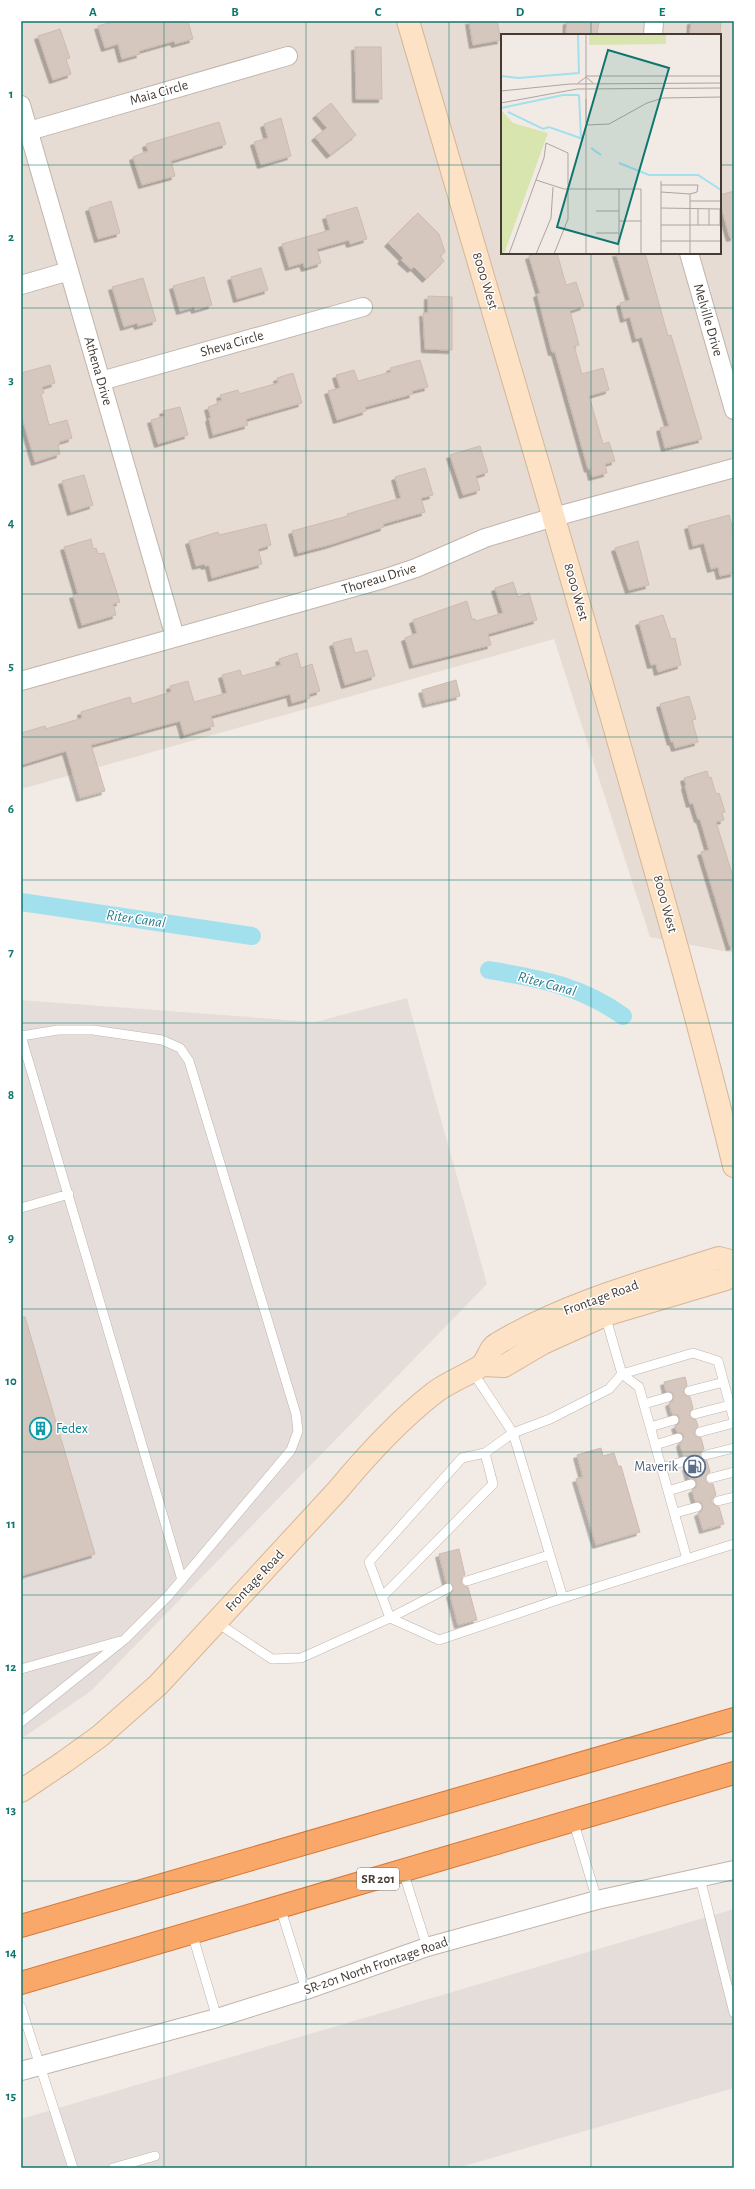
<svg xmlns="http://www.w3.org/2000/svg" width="755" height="2189" viewBox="0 0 755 2189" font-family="'Alegreya Sans',sans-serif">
  <defs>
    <filter id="shadow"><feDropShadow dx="-3.5" dy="3.5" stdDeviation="0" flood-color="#0004"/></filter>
  </defs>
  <rect width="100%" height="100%" fill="#f2ebe5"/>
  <!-- residential -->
  <path fill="#e6dcd3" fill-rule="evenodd" d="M21 21H734V953L650 937 554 639 21 789ZM502 35H720V253H502Z"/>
  <!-- industrial -->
  <path fill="#e4ddda" d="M407 998 487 1284 91 1691 21 1739V1000L315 1022Z
    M734 1909V2088L457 2168H21V2119Z"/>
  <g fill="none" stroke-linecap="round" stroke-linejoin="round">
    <!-- canal -->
    <path stroke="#a3e0ee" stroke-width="18" d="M21 902 252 936
      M489 970C540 979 579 985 623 1016"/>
  </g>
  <!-- building -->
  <path fill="#d6c7be" stroke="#cebaae" filter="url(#shadow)" d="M115 21H188L193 39 175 44 174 41 139 51 140 54 122 59 118 44 105 48 98 26Z
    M469 21H497L501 40 473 45Z
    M567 21H599L597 35H566Z
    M691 21H721L720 35H690Z
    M60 29 70 58 66 59 71 74 53 80 38 36Z
    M355 47H381L382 99H356Z
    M331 103 356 135 330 155 315 137 327 128 316 115Z
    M281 118 291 156 261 165 254 142 268 138 264 124Z
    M219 122 226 144 171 161 175 176 142 185 133 157 148 151 146 144Z
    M734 191V237L730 238 720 203V195Z
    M111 201 120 233 98 239 89 208Z
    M357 207 367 239 350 244 349 240 317 249 321 263 305 268 303 263 289 267 282 244 330 230 326 216Z
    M418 213 439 234 445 252 440 256 444 261 426 279 414 267 411 269 401 260 403 258 388 243Z
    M538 253H557L566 285 576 282 584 306 570 311 579 345 574 346 582 374 603 368 609 390 589 396 603 444 609 442 615 461 605 464 607 473 592 477 590 468 588 469 555 352H552L537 294 540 293 529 256Z
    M616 253H645L668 336 671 335 702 439 665 448 660 428 669 426 642 337 636 339 630 317 624 319 620 303 630 300Z
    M261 268 268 290 237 299 231 277Z
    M204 277 212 305 195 310 194 307 180 311 173 286Z
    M143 278 156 321 138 326 137 323 124 327 112 287Z
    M428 296 452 297V350L425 349 423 313H428Z
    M420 360 428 387 412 391 413 394 365 407 366 411 337 420 328 391 340 388 336 375 354 370 358 381 391 372 390 368Z
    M50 365 55 383 42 387 44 393 41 394 49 425 67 420 72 438 59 442 60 445H58L60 454 35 462 21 414V373Z
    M293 373 302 403 246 419 248 425 213 435 209 418H211L208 407 218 404 217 402 222 400 220 395 238 390 239 394 278 383 277 378Z
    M180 407 188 435 158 444 151 420 165 416 163 411Z
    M480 446 488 472 476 476 480 490 463 495 450 455Z
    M425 468 433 495 421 498 425 512 383 524 384 527 329 545 298 553 292 531 348 516 347 514 401 498 395 477Z
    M84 475 93 505 71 512 62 481Z
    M729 515 734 533V573L720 576 718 567 711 569 704 543 693 546 688 526Z
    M266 524 271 545 258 549 262 564 212 578 209 565 205 566 204 564 196 566 189 541 218 532 219 535Z
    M91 539 93 549 96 548 98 554 104 553 120 602 113 604 116 615 82 625 73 595 78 594 64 547Z
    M638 541 649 585 629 590 615 548Z
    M513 582 518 597 529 593 537 620 488 634 491 645 413 665 405 638 417 633 413 620 467 601 472 619H475L476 621 503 613 495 588Z
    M663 615 671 639 675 638 681 665 658 672 656 664 651 665 639 622Z
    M351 638 355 653 367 650 375 676 345 685 333 643Z
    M297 653 301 668 312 664 320 691 309 694 310 698 292 703 290 694 211 716 214 726 184 735 180 721 91 745 105 791 80 798 66 751 21 765V733L45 726 46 729 82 718 81 712 130 697 132 704 171 692 170 686 188 681 194 702 227 693 222 675 240 670 242 676 281 665 279 659Z
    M456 680 460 696 426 704 422 690Z
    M689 696 696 719 692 720 698 742 675 748 673 741 671 742 660 704Z
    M707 771 709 778 711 777 716 794 719 793 725 812 722 813 724 820 716 822 734 880V946L730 947 701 852 709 850 700 819H698L693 803 690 804 685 786 686 785 684 778Z
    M21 1317H25L95 1554 21 1576Z
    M685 1377 687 1385 683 1392 685 1395 690 1397 693 1408 689 1415 691 1418 696 1420 698 1426 694 1433 696 1436 701 1438 704 1449 700 1453V1457L707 1461 710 1472 707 1474 705 1480 709 1484H713L716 1495 712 1499V1503L719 1507 724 1524 703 1530 698 1513 702 1511 703 1506 701 1502 695 1501 692 1490 696 1488 697 1483 695 1479 689 1478 686 1467 690 1465 691 1460 689 1456 683 1455 680 1444 684 1437 682 1433 677 1432 675 1426 679 1424 680 1419 678 1415 672 1414 669 1403 673 1401 674 1396 672 1392 666 1391 664 1382Z
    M601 1448 603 1456 614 1453 618 1466H621L640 1532 596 1545 576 1479 583 1477 577 1455Z
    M459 1549 465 1575 462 1577 461 1582 463 1586 468 1587 477 1620 458 1625 450 1594 453 1591V1586L446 1582 439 1554Z"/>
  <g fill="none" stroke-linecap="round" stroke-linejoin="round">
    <defs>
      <path id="lane" d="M21 1036 58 1030H93L162 1040 180 1048 189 1061 296 1414 298 1431 291 1450 169 1595 125 1639 21 1722
        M21 1036 182 1580
        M21 1208 69 1194
        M605 1315 622 1374 693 1353 718 1361 734 1420
        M472 1371 513 1433 563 1598
        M689 1391 724 1382
        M644 1404 668 1397
        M695 1414 730 1405
        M650 1427 674 1420
        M700 1432 734 1423
        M655 1445 678 1438
        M706 1455 734 1448
        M662 1468 685 1461
        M711 1478 734 1472
        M668 1491 691 1484
        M718 1501 734 1497
        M675 1513 697 1507
        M467 1581 549 1555
        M383 1596 493 1484 485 1453
        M390 1618 369 1562 462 1458 485 1453 513 1433 550 1419 609 1389 622 1374 639 1387 687 1559
        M390 1618 439 1640 563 1598 734 1544
        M216 1622 272 1659 301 1658 390 1618 448 1588
        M21 1669 120 1641
        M573 1820 597 1900
        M403 1871 427 1947
        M700 1878 734 2013
        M280 1907 306 1990
        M192 1933 217 2018
        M21 2007 73 2168
        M113 2168 155 2156"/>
      <path id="street" d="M653 35 654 21
        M21 105 175 637
        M29 131 288 56
        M689 253 734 410
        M21 285 69 271
        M101 381 363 307
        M21 681 383 579 416 568 485 538 554 517 734 468
        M21 2071 217 2018 306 1990 427 1947 597 1900 734 1870"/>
      <path id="secondary" d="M408 21C476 255 546 488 613 722 655 869 698 1017 734 1166
        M482 1365 504 1366 543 1343 605 1315 726 1279 734 1267
        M21 1791 64 1762 100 1736 158 1685 338 1490C367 1455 398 1421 434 1393 448 1382 466 1376 481 1366 488 1360 489 1348 497 1344 565 1303 644 1282 719 1258L734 1262"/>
      <path id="highway" d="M21 1926 734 1719
        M21 1983 734 1773"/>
    </defs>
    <!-- lane casing -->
    <use href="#lane" stroke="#c0b4ab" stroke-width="10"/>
    <!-- street casing -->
    <use href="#street" stroke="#c0b4ab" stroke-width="20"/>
    <!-- secondary casing -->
    <use href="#secondary" stroke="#d4b698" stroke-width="24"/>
    <!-- highway casing -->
    <use href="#highway" stroke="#d87939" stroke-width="24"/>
    <!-- lane -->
    <use href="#lane" stroke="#fff" stroke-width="9"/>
    <!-- street -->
    <use href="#street" stroke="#fff" stroke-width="18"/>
    <!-- secondary -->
    <use href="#secondary" stroke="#fde2c5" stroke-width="22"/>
    <!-- highway -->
    <use href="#highway" stroke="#f9a869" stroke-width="22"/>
  </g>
  <!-- grid -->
  <path fill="none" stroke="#0f766e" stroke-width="1" stroke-opacity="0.55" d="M164 21V2168M306 21V2168M449 21V2168M591 21V35M21 165H502M720 165H734M591 253V2168M21 308H734M21 451H734M21 594H734M21 737H734M21 880H734M21 1023H734M21 1166H734M21 1309H734M21 1452H734M21 1595H734M21 1738H734M21 1881H734M21 2024H734"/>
  <!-- icons -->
  <defs>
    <symbol id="building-ring" viewBox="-11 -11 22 22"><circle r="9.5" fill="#fff" stroke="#0f9aa8" stroke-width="1.5"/><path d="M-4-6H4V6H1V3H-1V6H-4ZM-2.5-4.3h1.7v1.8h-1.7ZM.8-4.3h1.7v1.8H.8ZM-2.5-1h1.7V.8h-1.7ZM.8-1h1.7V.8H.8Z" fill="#0f9aa8"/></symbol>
    <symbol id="fuel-ring" viewBox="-11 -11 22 22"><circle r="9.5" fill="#fff" stroke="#5c6f8a" stroke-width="1.5"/><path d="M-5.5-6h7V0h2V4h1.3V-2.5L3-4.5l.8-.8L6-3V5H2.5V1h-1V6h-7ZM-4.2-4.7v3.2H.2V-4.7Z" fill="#5c6f8a"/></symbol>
  </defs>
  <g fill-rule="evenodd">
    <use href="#building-ring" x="28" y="1416" width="25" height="25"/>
    <use href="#fuel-ring" x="682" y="1454" width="25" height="25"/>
  </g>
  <g text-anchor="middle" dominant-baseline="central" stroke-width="3" stroke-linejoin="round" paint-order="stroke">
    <!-- shield labels -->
    <rect fill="#fff" stroke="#7c7672" stroke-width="1" x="357" y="1868" width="42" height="22" rx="3"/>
    <g font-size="13" font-weight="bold" fill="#443b35">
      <text x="378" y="1879">SR 201</text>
    </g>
    <!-- street labels -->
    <g font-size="14" fill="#443b35" stroke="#fff">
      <text transform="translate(159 93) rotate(-16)">Maia Circle</text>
      <text transform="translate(485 281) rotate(73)">8000 West</text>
      <text transform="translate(708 320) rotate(74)">Melville Drive</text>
      <text transform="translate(232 344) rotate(-16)">Sheva Circle</text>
      <text transform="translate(98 371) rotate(74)">Athena Drive</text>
      <text transform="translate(379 579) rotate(-17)">Thoreau Drive</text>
      <text transform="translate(576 592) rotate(74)">8000 West</text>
      <text transform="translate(665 904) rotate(75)">8000 West</text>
      <text transform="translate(601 1298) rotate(-20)">Frontage Road</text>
      <text transform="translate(255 1581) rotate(-47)">Frontage Road</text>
      <text transform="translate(376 1966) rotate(-19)">SR-201 North Frontage Road</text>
    </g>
    <!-- culture labels -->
    <g font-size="14" fill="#0d838f" stroke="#fff" text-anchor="start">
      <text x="56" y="1429">Fedex</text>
    </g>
    <!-- service labels -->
    <g font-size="14" fill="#4e5e75" stroke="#fff" text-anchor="end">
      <text x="678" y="1467">Maverik</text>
    </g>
    <!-- water labels -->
    <g font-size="15" font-style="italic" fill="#2b7b8d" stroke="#fff">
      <text transform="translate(136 919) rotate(8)">Riter Canal</text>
      <text transform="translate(547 984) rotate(15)">Riter Canal</text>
    </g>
  </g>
  <!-- overview -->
  <g transform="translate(501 34)">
    <rect width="220" height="220" fill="#f2ebe5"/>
    <path d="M88 0H165V10L88 11ZM0 76 12 89 47 99 3 220H0Z" fill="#d9e5af"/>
    <path fill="none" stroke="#a3e0ee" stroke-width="2" d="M0 42 17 44 78 39 77 0M78 61 80 103M0 74 62 61H78M7 78 42 95 48 93 82 105M90 114 100 121M118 129 148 141H197L220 156"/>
    <path fill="none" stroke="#aca59f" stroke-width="1" d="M85 0V89M85 42H220M77 49 85 43 92 49M0 57 69 50 220 49M0 69 76 55 220 54M86 91 108 90 146 69 162 64 220 63M35 146 63 155H140V220M160 151H197L196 158 189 160 160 158M118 155V220M189 160V220M189 167H219M160 174 220 175M197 175V191M208 175V191M219 175V191M95 177H118M118 187H140M160 191H220M95 199H118M160 207H220M8 220 43 124 45 109 67 119V185L53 220M35 220 50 184 52 153M85 220V65M160 220V147"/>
    <path fill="#0f766e" fill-opacity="0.15" stroke="#0f766e" stroke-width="2" d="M107 16 168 34 117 210 56 193Z"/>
    <rect width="220" height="220" fill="none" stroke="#443b35" stroke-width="2"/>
  </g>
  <!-- border -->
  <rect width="755" height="2189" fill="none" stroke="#ffffff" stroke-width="44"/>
  <rect x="22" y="22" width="711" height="2145" fill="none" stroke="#0f766e" stroke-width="1.5"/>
  <g font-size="13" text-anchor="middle" font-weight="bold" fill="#0f766e">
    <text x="93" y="16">A</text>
    <text x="235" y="16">B</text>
    <text x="378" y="16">C</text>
    <text x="520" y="16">D</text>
    <text x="662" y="16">E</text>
    <text x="11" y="98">1</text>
    <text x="11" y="241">2</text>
    <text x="11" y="384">3</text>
    <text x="11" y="527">4</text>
    <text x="11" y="670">5</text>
    <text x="11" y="813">6</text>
    <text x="11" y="956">7</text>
    <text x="11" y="1099">8</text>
    <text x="11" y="1242">9</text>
    <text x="11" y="1385">10</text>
    <text x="11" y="1528">11</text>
    <text x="11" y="1671">12</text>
    <text x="11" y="1814">13</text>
    <text x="11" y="1957">14</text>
    <text x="11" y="2100">15</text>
  </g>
</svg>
